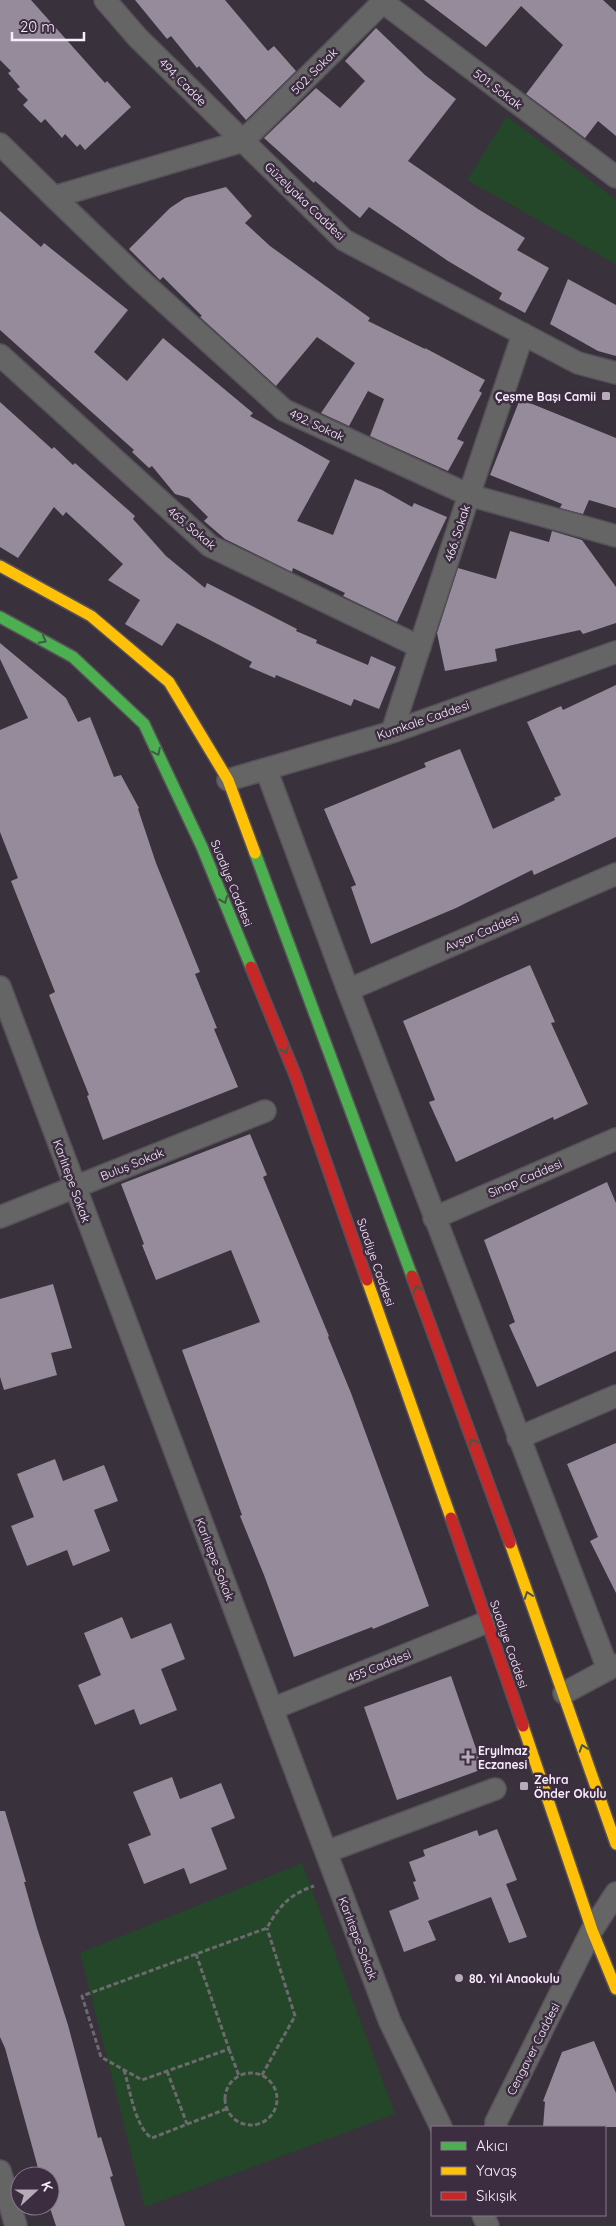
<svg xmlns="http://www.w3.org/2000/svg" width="616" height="2226" viewBox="0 0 616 2226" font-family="Quicksand,sans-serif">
  <rect width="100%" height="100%" fill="#39313c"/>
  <!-- green -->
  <path fill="#244729" d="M507 116 616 200V264L467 180Z
    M302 1863 395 2114 145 2207 80 1953Z"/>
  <!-- building -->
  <path fill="#968b9a" d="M0 0H31L105 83 107 81 131 107 85 150 80 144 77 147 65 134 62 138 45 119 41 123 23 105 28 100 17 89 20 87 8 73 11 71 0 60Z
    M135 0H225L268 51 274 46 296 71 246 120 199 66 197 68 171 36 167 39Z
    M424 0H603L616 12V136L598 121 585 138 526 94 563 45 521 6 486 47Z
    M376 28 425 75 456 99 408 161 478 209 525 238 517 250 549 268 525 313 499 299 502 293 448 261 369 207 360 218 315 181 314 183 264 138 316 88 340 108 365 81 345 61Z
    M226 187 252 216 245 223 270 246 370 318 368 321 425 349V348L485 380 479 391 482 393 457 439 464 442 448 471 370 436 384 399 368 391 349 426 321 413 355 363 317 337 276 386 200 317 202 316 163 277 160 280 129 249 170 208 185 198Z
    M0 211 41 247 44 243 128 310 94 352 127 381 163 338 253 413 250 416 330 461 297 521 333 535 355 479 382 490 412 507 414 503 447 517 397 622 343 596 345 593 293 568 292 572 225 539 204 521 208 517 189 498 175 494 152 466 149 468 132 452 134 450 0 330Z
    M568 279 616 305V356L598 351 550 324Z
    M520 399 616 438V508L589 500 583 514 560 508 562 504 490 475Z
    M0 402 52 449 54 447 73 465 75 463 135 516 133 519 166 556 205 588 207 583 297 629 296 631 317 640 316 643 368 665 371 656 396 667 379 709 354 699 351 706 276 675 275 678 249 667 252 662 177 623 162 646 125 624 140 600 108 580 123 564 66 512 63 516 54 507 18 558 0 547Z
    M510 531 549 542 552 531 582 540 616 587V623L583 634 580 630 495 649 497 661 445 671 437 633 458 568 496 579Z
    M0 643 66 698 78 722 90 717 114 777 121 775 139 808 138 809 156 863 200 972 195 974 217 1028 214 1029 238 1087 103 1140 87 1096 89 1095 49 995 55 992 11 881 18 878 0 832V730L28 718 0 659Z
    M616 685V837L534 875 532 870 456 908 371 944 351 887 356 885 324 809 426 767 424 763 460 749 493 829 555 800 554 798 561 795 527 722 561 706 563 710Z
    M530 965 555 1022 551 1023 588 1104 554 1120 553 1117 456 1162 429 1102 435 1100 403 1021Z
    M250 1134 267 1175 263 1177 329 1336 328 1337 351 1393 429 1606 373 1629 372 1627 294 1657 264 1575 240 1516 242 1515 182 1350 260 1322 231 1250 156 1280 142 1245 144 1244 121 1184Z
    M607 1182 616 1203V1351L537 1387 509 1325 515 1322 484 1240Z
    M53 1284 72 1348 51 1353 57 1375 4 1390 0 1377V1299Z
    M616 1443V1593L590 1541 598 1537 567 1464Z
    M55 1459 63 1481 104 1465 118 1501 94 1510 110 1551 73 1566 67 1550 27 1566 11 1526 34 1517 17 1474Z
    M122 1617 131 1639 171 1623 185 1659 161 1669 177 1710 140 1725 134 1709 95 1725 78 1685 101 1675 84 1633Z
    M451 1676 483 1769 397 1800 364 1707Z
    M172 1777 180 1799 221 1783 235 1818 211 1828 227 1869 190 1884 184 1868 144 1884 128 1844 151 1835 133 1792Z
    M0 1811H5L26 1882H24L37 1928 68 2025 98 2138 101 2137 113 2176 110 2177 125 2226H56L50 2208V2176H40L35 2157 5 2048 0 2037Z
    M497 1829 517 1880 506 1884 527 1937 509 1943 491 1897 428 1921 436 1940 404 1952 389 1911 419 1899 413 1882 416 1881 409 1862 425 1856 423 1850 477 1830 479 1836Z
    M594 2041 616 2093V2127H543L545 2102 543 2101 562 2052Z"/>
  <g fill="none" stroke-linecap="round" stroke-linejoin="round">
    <defs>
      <path id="street" d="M105 0 138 38 243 141 385 0
        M380 0 616 177
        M0 144 54 197 243 141 344 240 578 363 616 373
        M54 197 137 277 284 410 469 495 616 536
        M0 355 210 546 420 647
        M392 732 469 495 523 334
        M266 769 348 990 608 1669
        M228 780 392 732 616 652
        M0 987 390 2022 441 2127
        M348 990 616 874
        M0 1217 265 1111
        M434 1218 616 1139
        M518 1438 616 1396
        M564 1693 616 1665
        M272 1709 487 1622
        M326 1852 495 1789
        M496 2127V2122L592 1930 616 1893
        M0 2171 16 2226
        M483 2215 488 2226"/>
      <path id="fast" d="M0 617 73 657 144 724 202 847 251 967
        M255 853 412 1276"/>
      <path id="slow" d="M0 566 91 616 169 682 228 780 255 853
        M367 1280 451 1518
        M510 1543 616 1844
        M523 1726 592 1930 616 1989"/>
      <path id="jam" d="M251 967 296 1077 367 1280
        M412 1276 510 1543
        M451 1518 523 1726"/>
    </defs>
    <!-- street casing -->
    <use href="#street" stroke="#57505a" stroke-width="24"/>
    <!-- fast casing -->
    <use href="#fast" stroke="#57505a" stroke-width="14"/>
    <!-- slow casing -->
    <use href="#slow" stroke="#57505a" stroke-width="14"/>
    <!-- jam casing -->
    <use href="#jam" stroke="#57505a" stroke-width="14"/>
    <!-- path -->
    <path stroke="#6b6a6c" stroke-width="3" stroke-dasharray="5 2.5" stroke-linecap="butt" d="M196 1954 229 2049 142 2080 101 2057 82 1996 267 1928C279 1906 290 1894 314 1886
      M229 2049 239 2076
      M124 2070C130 2089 135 2128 152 2138L226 2109
      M167 2071 187 2124
      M225 2099a26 26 0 1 1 52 0a26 26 0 1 1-52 0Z
      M262 2075 295 2016 267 1928"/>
    <!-- street -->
    <use href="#street" stroke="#656565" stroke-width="21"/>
    <!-- fast -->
    <use href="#fast" stroke="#4caf50" stroke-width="11"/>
    <!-- slow -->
    <use href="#slow" stroke="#ffc107" stroke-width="11"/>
    <!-- jam -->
    <use href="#jam" stroke="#c62828" stroke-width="11"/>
  </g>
  <!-- one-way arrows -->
  <defs><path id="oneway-chevron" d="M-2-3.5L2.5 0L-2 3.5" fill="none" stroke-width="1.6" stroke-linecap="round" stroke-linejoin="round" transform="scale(1.25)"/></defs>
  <g stroke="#425a46">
    <use href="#oneway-chevron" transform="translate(43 640) rotate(28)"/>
    <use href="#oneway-chevron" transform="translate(157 752) rotate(65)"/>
    <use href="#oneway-chevron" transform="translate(224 900) rotate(68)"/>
    <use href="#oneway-chevron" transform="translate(285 1050) rotate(68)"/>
    <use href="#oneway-chevron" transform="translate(417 1289) rotate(-110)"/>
    <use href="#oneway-chevron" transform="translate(473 1442) rotate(-110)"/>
    <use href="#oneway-chevron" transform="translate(528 1595) rotate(-110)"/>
    <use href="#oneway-chevron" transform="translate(583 1748) rotate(-109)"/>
  </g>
  <!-- markers -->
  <g fill="#b5acb8" stroke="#3c2d40" stroke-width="2">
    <rect x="601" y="391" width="10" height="10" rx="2.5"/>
    <path d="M465.5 1749.5h5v5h5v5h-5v5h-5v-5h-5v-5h5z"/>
    <rect x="519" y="1781" width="10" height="10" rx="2.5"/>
    <circle cx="459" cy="1978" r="5"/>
  </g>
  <g text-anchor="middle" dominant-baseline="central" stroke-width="5" stroke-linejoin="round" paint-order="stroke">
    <!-- street labels -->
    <g font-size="12" fill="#f8eefb" stroke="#3c2d40">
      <text transform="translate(314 71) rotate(-45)">502. Sokak</text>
      <text transform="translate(183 82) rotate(45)">494. Cadde</text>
      <text transform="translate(498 89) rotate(37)">501. Sokak</text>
      <text transform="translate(305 201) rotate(44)">Güzelyaka Caddesi</text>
      <text transform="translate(317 425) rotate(25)">492. Sokak</text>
      <text transform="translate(192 528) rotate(40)">465. Sokak</text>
      <text transform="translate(457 533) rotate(-72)">466. Sokak</text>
      <text transform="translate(423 720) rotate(-19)">Kumkale Caddesi</text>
      <text transform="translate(232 883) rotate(68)">Suadiye Caddesi</text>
      <text transform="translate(482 932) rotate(-23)">Avşar Caddesi</text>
      <text transform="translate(132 1164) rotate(-22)">Buluş Sokak</text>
      <text transform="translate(525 1178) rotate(-23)">Sinop Caddesi</text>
      <text transform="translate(72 1181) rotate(70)">Karlıtepe Sokak</text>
      <text transform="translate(376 1262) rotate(71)">Suadiye Caddesi</text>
      <text transform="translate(215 1559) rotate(69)">Karlıtepe Sokak</text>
      <text transform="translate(509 1644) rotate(71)">Suadiye Caddesi</text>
      <text transform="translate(379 1666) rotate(-22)">455 Caddesi</text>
      <text transform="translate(358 1938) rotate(69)">Karlıtepe Sokak</text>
      <text transform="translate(533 2049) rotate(-63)">Cengaver Caddesi</text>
    </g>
    <!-- poi labels -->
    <g font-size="12" font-weight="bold" fill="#f8eefb" stroke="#3c2d40" text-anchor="start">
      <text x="596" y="396" text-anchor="end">Çeşme Başı Camii</text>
      <text x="478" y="1750">Eryılmaz<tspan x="478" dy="14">Eczanesi</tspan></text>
      <text x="534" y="1779">Zehra<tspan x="534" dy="14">Önder Okulu</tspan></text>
      <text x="469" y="1978">80. Yıl Anaokulu</text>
    </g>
  </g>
  <!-- legend -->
  <rect x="431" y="2126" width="175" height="90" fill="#3c2d40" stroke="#877a8b"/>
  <rect x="441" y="2142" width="25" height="8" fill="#4caf50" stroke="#877a8b"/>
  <text x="476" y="2151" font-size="15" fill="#f8eefb">Akıcı</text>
  <rect x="441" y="2167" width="25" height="8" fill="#ffc107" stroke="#877a8b"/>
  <text x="476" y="2176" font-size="15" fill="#f8eefb">Yavaş</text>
  <rect x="441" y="2192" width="25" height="8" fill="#c62828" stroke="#877a8b"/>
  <text x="476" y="2201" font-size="15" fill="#f8eefb">Sıkışık</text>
  <!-- north arrow -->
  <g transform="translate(35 2191) rotate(69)"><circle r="24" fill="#3c2d40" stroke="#877a8b"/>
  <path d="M0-4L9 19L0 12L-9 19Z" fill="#b5acb8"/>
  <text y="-8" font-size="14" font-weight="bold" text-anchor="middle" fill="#f8eefb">K</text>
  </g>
  <!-- scale -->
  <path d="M12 32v8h72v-8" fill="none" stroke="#f8eefb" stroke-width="2.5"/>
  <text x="20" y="32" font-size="15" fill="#f8eefb" stroke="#3c2d40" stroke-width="4" paint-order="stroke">20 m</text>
</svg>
